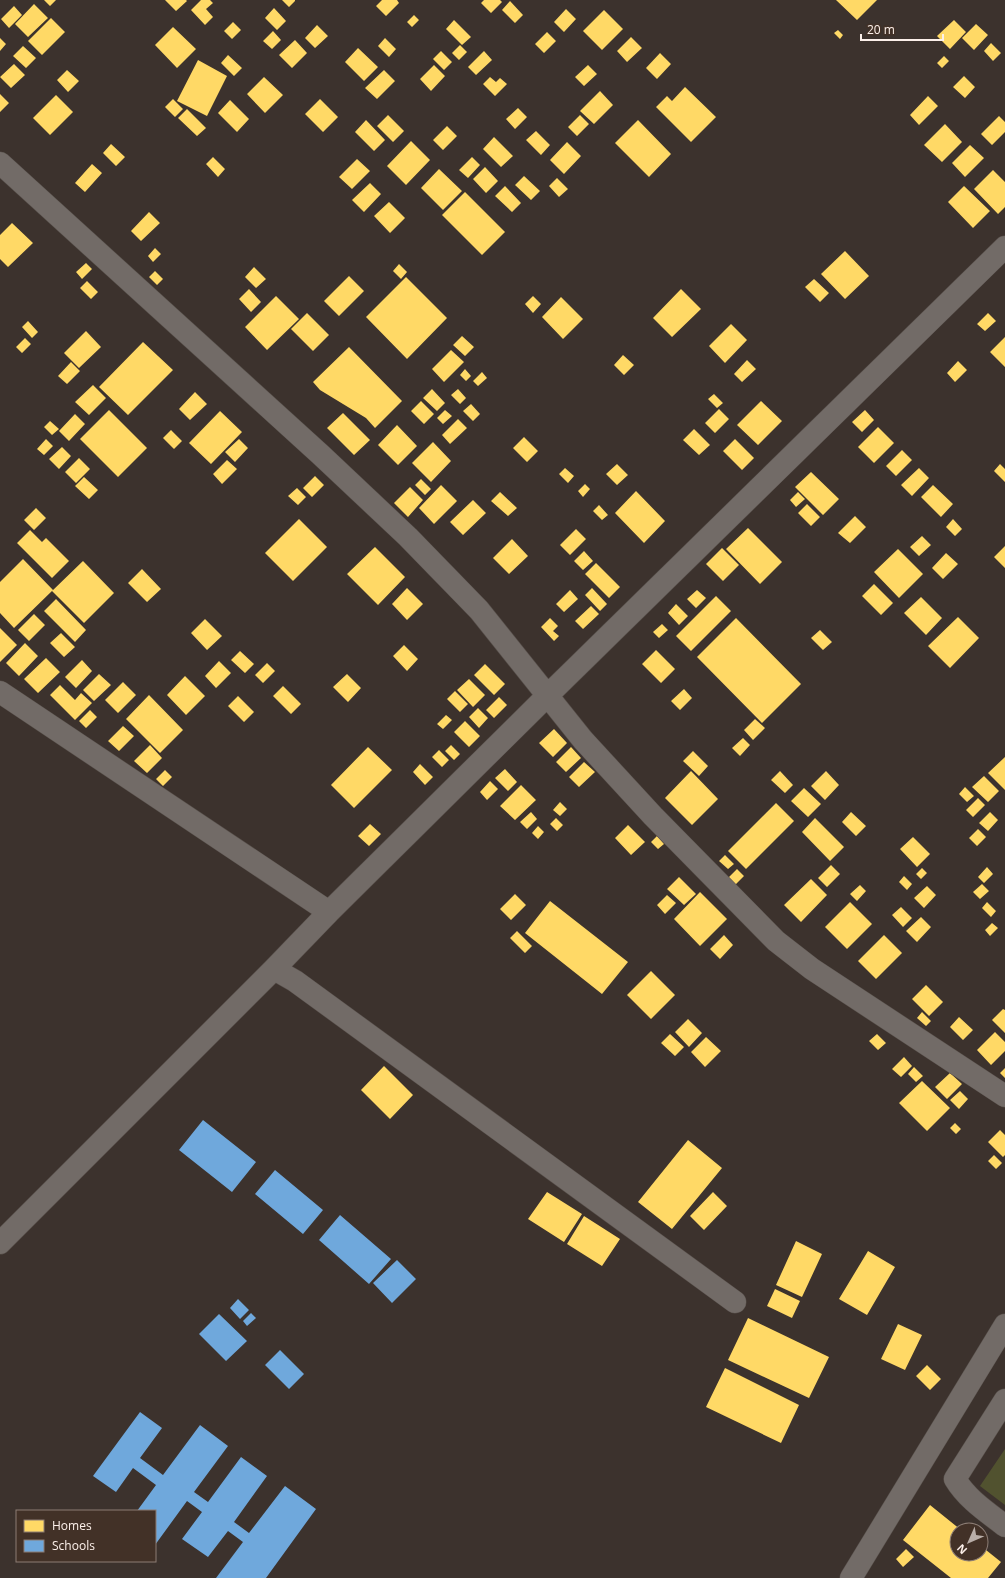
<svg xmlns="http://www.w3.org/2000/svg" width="1005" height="1578" viewBox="0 0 1005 1578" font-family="'Open Sans',sans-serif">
  <rect width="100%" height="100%" fill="#3c322d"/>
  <!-- green -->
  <path fill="#51522f" d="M1005 1449V1505L980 1486Z"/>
  <!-- homes -->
  <path fill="#ffd966" d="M44 0H56L50 6Z
    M165 0H186L187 1 176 11Z
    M201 0H210L213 3 206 9 213 17 205 25 191 10Z
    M282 0H295V1L289 7Z
    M382 0H397L399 3 386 16 376 6Z
    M484 0H500L502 2 491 13 481 3Z
    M836 0H877L857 20Z
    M510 1 523 15 515 23 502 10Z
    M34 4 48 18 28 37 15 24Z
    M14 6 22 15 9 28 1 19Z
    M274 8 286 21 277 30 265 18Z
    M566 9 576 19 564 32 554 22Z
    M604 10 623 29 602 50 583 31Z
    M414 15 419 20 412 27 407 22Z
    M51 18 65 32 42 55 28 41Z
    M454 20 471 37 462 45 446 29Z
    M954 20 966 32 950 49 937 36Z
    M233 22 241 30 232 39 224 31Z
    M976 24 988 35 974 50 962 38Z
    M317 25 328 36 315 48 305 38Z
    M173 27 196 49 177 68 155 45Z
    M838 30 843 35 840 39 834 33Z
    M273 31 281 40 272 49 263 41Z
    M547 32 556 41 544 53 535 44Z
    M631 37 642 48 627 62 617 51Z
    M0 38 6 44 0 51Z
    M385 38 396 49 389 57 378 46Z
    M295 40 307 53 292 68 279 55Z
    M991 43 1001 53 993 61 984 51Z
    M460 45 467 52 459 60 452 53Z
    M23 46 36 58 26 68 13 56Z
    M358 48 378 67 364 81 345 62Z
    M441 51 452 62 444 70 433 59Z
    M484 51 492 60 476 75 468 67Z
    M660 53 671 64 657 79 646 68Z
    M228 55 242 68 234 76 221 63Z
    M944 56 949 61 942 68 937 63Z
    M198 60 227 76 207 116 177 101Z
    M14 64 25 75 11 88 0 77Z
    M434 65 445 76 431 91 420 79Z
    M588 65 597 74 584 86 575 77Z
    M67 70 79 81 68 92 57 80Z
    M384 70 395 81 377 99 365 88Z
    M964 76 975 87 965 98 953 87Z
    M264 77 283 95 265 113 247 94Z
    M490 77 496 82 500 78 507 84 495 96 483 84Z
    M685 87 716 117 691 142 656 107 667 96 672 101Z
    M600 91 613 105 594 124 580 111Z
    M0 94 9 103 0 112Z
    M56 95 73 112 50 135 33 118Z
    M928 96 938 106 919 125 910 115Z
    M173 99 183 109 175 117 165 107Z
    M320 99 338 117 323 132 305 114Z
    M230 100 249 119 237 132 218 113Z
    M518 108 527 117 515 129 506 119Z
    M187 109 206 128 197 136 178 118Z
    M388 115 404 131 393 142 377 126Z
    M580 115 589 124 577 136 568 127Z
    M999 116 1005 122V132L992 145 981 134Z
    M366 120 385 140 374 151 355 132Z
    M638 120 671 154 649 177 615 143Z
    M945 124 962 142 942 162 924 145Z
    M447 126 457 136 443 150 433 140Z
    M536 131 550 145 541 155 526 140Z
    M494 137 513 156 501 167 483 149Z
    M411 141 430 160 406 185 387 166Z
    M567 142 581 156 564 174 550 160Z
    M111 144 125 157 116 166 103 153Z
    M970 145 984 158 965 177 952 163Z
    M213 157 225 169 218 177 206 164Z
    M472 157 480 165 468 178 459 170Z
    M357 159 370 171 352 189 339 177Z
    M92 164 102 173 85 192 75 183Z
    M485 167 498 181 486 193 473 179Z
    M439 169 462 191 443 210 421 188Z
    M993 170 1005 182V207L998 214 974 189Z
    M524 176 540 191 531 200 515 185Z
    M557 178 568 189 559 197 549 186Z
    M370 183 381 194 364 212 352 200Z
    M505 186 521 203 512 212 495 196Z
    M964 186 990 211 973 228 948 202Z
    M465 192 505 232 482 255 442 215Z
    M389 202 405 218 390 233 374 216Z
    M149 212 160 223 141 241 131 231Z
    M12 223 33 243 8 267 0 259V235Z
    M155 248 161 254 153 262 148 256Z
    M845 251 869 276 845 299 821 274Z
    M86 263 92 269 82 279 76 272Z
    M399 264 407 272 401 279 393 271Z
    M254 267 266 279 256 288 245 277Z
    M155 271 163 279 157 285 149 277Z
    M349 276 364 291 339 316 324 301Z
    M406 277 447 318 407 359 366 317Z
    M814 279 829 293 820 302 805 287Z
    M87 281 98 292 91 299 80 288Z
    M249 289 261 302 251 312 239 299Z
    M681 289 701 309 672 337 653 318Z
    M276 296 299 319 267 350 245 327Z
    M533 296 541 304 533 313 525 304Z
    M561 297 583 319 563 339 542 317Z
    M307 313 329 335 313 351 291 329Z
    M988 313 996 321 985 331 977 324Z
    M28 321 38 332 32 338 22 327Z
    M731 324 747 340 725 363 709 346Z
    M86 331 101 347 79 368 64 353Z
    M462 336 474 347 465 356 453 345Z
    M1005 337V367L990 352Z
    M25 338 31 344 22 353 16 347Z
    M143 342 173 370 128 415 99 387Z
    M349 347 402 401 375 428 366 418 320 390 313 382Z
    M451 350 464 362 444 382 432 369Z
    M623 355 634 365 624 375 614 365Z
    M747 360 756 369 742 382 734 374Z
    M958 361 967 370 955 382 947 373Z
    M71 362 80 371 67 384 58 376Z
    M465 369 471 376 466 381 460 375Z
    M482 372 487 378 478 386 473 381Z
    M93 385 106 398 89 415 75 402Z
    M432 389 445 403 437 411 423 398Z
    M458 389 466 398 460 404 451 395Z
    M195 392 207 404 190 420 179 409Z
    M714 394 723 403 717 408 708 399Z
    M421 401 434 414 424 424 411 411Z
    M761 401 782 421 758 445 737 425Z
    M471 404 480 414 473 421 463 411Z
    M719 409 729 419 715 433 705 423Z
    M109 410 147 448 118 477 80 439Z
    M445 410 452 416 443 424 437 418Z
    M865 410 874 420 862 432 852 422Z
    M220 411 242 432 211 464 189 443Z
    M343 413 370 440 354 455 327 428Z
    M75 414 85 424 69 441 59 431Z
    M458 419 467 428 450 444 442 435Z
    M50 421 59 429 52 435 44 427Z
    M397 425 417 446 398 465 378 445Z
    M878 427 894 443 874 463 858 447Z
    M694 429 710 445 699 455 683 440Z
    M171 430 182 441 174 449 163 438Z
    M524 437 538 451 527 462 513 448Z
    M46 439 53 446 44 455 37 449Z
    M239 439 248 448 235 462 225 452Z
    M735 439 754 458 742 470 723 451Z
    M433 442 451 461 431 482 412 463Z
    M62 447 71 456 59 469 49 459Z
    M902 450 912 460 896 476 886 466Z
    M79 458 90 469 76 483 65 472Z
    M227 460 237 469 222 484 213 474Z
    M617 464 628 475 617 485 606 474Z
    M1000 464 1005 469V482L994 471Z
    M565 468 574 476 568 483 559 474Z
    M919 468 929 478 912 496 901 485Z
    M811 472 839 499 823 515 795 487Z
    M315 476 324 485 312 497 303 488Z
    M84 477 98 490 89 499 75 486Z
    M421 479 431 489 425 495 415 485Z
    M585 484 590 489 583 497 578 491Z
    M441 485 457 501 434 524 419 508Z
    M933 485 953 504 941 517 921 497Z
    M410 487 423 500 408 517 394 503Z
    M297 488 306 497 298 505 288 496Z
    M636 491 665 521 644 543 615 513Z
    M500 492 517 508 508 516 491 501Z
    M798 492 805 499 796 507 790 500Z
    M473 500 486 513 463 535 450 522Z
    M807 504 820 517 811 526 798 513Z
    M599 505 608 515 602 520 593 511Z
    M36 508 46 518 34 530 24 520Z
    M855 516 866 527 850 543 838 533Z
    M299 519 327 547 293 581 265 553Z
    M953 519 962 529 955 536 946 527Z
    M748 528 782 562 760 584 726 549Z
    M576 529 586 539 570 555 560 545Z
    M30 530 42 542 46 538 69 561 52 578 17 543Z
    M922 536 931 545 919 556 910 547Z
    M512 539 528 556 509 574 493 558Z
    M1005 546V568L994 557Z
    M375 547 405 577 378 605 347 574Z
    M722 548 739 565 723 581 706 564Z
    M898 549 923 574 899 598 874 572Z
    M584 551 593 561 583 570 574 561Z
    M946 553 958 564 943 579 932 568Z
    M23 559 53 590 14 628 0 613V582Z
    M83 561 114 593 84 623 52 591Z
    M596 563 620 587 609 598 585 574Z
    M142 569 161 589 147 602 128 583Z
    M874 584 893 603 881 615 862 596Z
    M407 588 423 604 407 620 392 604Z
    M592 588 607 604 600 611 585 595Z
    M570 590 578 599 564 612 556 604Z
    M697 590 706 598 696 608 687 599Z
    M716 596 731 611 691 651 676 636Z
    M921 597 942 618 926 635 904 613Z
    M56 599 86 630 75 642 44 611Z
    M676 604 688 616 679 625 668 613Z
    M591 606 599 614 583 629 575 621Z
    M34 614 45 625 29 641 18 630Z
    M958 617 979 638 950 668 928 646Z
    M550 618 558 626 553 631 559 636 554 641 541 627Z
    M736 618 801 684 762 723 697 657Z
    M205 619 222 636 207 650 191 633Z
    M662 624 668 630 659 638 653 632Z
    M0 628 17 645 0 662Z
    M820 630 832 642 823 650 811 638Z
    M61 633 75 647 64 657 50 643Z
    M25 643 38 656 19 676 6 663Z
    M404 645 418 659 407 671 393 656Z
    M656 650 675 669 661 683 642 664Z
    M240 651 254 664 245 673 231 660Z
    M46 658 60 672 38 693 24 679Z
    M82 660 92 671 76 688 65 677Z
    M219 661 231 673 216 688 205 676Z
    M267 663 275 671 263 683 255 675Z
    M485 664 505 684 494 695 474 675Z
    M99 674 111 685 94 701 83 690Z
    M347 674 361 688 348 702 333 687Z
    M185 676 205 696 186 715 167 695Z
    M469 679 485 695 473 707 457 690Z
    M123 682 136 695 118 713 105 700Z
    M60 685 75 700 81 693 92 703 75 720 50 695Z
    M283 686 301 704 291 714 273 696Z
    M684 689 692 698 680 710 671 701Z
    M455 691 468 704 460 712 447 699Z
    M149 695 183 730 160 753 126 719Z
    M238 696 254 712 244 722 228 706Z
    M499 697 507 705 494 718 486 710Z
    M478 708 488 718 479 728 469 717Z
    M90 710 97 717 86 728 79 721Z
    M446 715 452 720 443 729 437 724Z
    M755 719 765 728 753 740 744 730Z
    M465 721 480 736 469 747 454 732Z
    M123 726 134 736 119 751 108 741Z
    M554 729 567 743 553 757 539 743Z
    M743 738 750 745 740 756 732 748Z
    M150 745 162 758 147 773 134 761Z
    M451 745 460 754 454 760 445 751Z
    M368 747 392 770 354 808 331 785Z
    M571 747 581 758 566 772 556 762Z
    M439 750 449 760 442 767 432 757Z
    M693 751 708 766 699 776 683 761Z
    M1005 757V790L988 773Z
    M584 762 595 772 579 787 569 777Z
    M420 764 433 777 425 785 413 772Z
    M505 769 517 782 508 791 495 778Z
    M165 770 172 777 163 786 156 779Z
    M691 771 718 799 692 825 665 798Z
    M780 771 793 785 785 793 771 780Z
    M826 771 839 785 825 800 811 786Z
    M984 776 999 791 988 802 972 787Z
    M490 781 498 789 487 800 480 792Z
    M521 785 536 800 515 820 500 806Z
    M965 787 974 796 967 802 959 794Z
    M804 788 821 804 808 817 791 801Z
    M978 798 985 805 973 817 966 810Z
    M560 802 567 809 560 816 553 810Z
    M776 803 794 821 746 869 728 851Z
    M531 812 537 819 527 829 520 822Z
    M851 812 866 826 856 836 842 822Z
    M990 812 998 820 988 831 979 823Z
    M556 818 563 825 557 831 550 824Z
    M815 818 844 847 830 861 802 832Z
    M370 824 381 834 369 846 358 836Z
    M628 825 645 842 631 855 615 838Z
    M538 826 544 832 538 839 532 833Z
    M978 829 986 837 977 846 969 838Z
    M657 836 664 844 658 849 651 842Z
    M913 837 930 854 917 867 900 849Z
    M725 855 734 864 728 869 719 861Z
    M831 865 840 874 827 887 818 878Z
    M987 867 993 874 984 883 978 877Z
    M922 868 927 873 921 879 916 874Z
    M737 869 744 876 734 886 727 879Z
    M904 876 912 884 907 890 899 882Z
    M679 877 696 894 684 905 667 889Z
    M811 879 827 895 801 922 784 905Z
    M982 884 989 891 980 899 973 892Z
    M860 885 866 891 857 901 850 894Z
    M927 886 936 895 924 908 914 898Z
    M700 892 727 919 700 946 674 919Z
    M515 894 526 905 511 920 500 909Z
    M667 895 676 903 665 914 657 905Z
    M550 901 628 962 602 994 525 933Z
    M850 902 872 924 847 949 825 927Z
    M987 902 996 911 991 917 982 908Z
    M901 907 912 918 903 927 892 915Z
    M921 917 931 927 917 942 906 931Z
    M992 923 998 928 990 936 985 930Z
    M517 931 532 946 525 953 510 938Z
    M724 935 733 945 720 959 710 949Z
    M884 935 902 953 876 979 858 961Z
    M651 971 675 995 651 1019 627 995Z
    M926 985 943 1002 929 1016 912 999Z
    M1003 1009 1005 1010V1033L992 1020Z
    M922 1012 931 1021 926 1026 917 1018Z
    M959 1017 973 1030 963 1040 950 1027Z
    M688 1019 702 1033 689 1047 675 1032Z
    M995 1032 1005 1042V1051L991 1065 977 1050Z
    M670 1034 684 1047 675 1056 661 1043Z
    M877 1034 886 1043 878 1050 869 1041Z
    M706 1037 721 1051 705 1067 691 1052Z
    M904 1057 912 1066 901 1077 892 1069Z
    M384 1066 413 1095 390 1119 361 1090Z
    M914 1067 923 1076 916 1082 908 1074Z
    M1005 1068V1078L1000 1073Z
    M950 1073 962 1084 947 1099 935 1087Z
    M922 1081 950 1108 927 1131 899 1103Z
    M960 1091 968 1099 959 1109 950 1100Z
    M955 1123 961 1129 956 1134 950 1128Z
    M1000 1130 1005 1135V1155L1003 1157 988 1142Z
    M688 1140 722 1168 672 1229 638 1202Z
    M994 1155 1002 1163 996 1169 988 1161Z
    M547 1192 582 1214 564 1242 528 1219Z
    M713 1192 727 1206 704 1230 690 1216Z
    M584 1216 620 1239 602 1266 567 1244Z
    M796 1241 822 1254 802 1297 776 1285Z
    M868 1251 895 1267 867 1315 839 1299Z
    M775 1289 800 1301 792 1318 767 1306Z
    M748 1318 829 1357 809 1398 728 1360Z
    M898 1324 922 1335 905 1370 881 1359Z
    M927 1365 941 1379 930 1390 916 1376Z
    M725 1368 799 1405 781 1443 706 1407Z
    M930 1505 961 1530H957V1554H981V1546L1001 1562 988 1578H951L903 1540Z
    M906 1549 914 1557 903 1567 896 1559Z"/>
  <!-- schools -->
  <path fill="#6fa8dc" d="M203 1120 256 1162 232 1192 179 1150Z
    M275 1170 323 1210 303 1234 255 1194Z
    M340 1215 391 1259 369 1284 319 1240Z
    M397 1260 416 1279 392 1303 373 1283Z
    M238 1299 249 1310 240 1319 230 1308Z
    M251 1313 256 1318 247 1326 243 1321Z
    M219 1314 247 1341 226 1361 199 1334Z
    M280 1350 304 1374 289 1389 265 1365Z
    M140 1412 162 1428 140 1458 163 1475 200 1425 228 1446 194 1492 208 1502 241 1457 267 1476 234 1522 249 1533 285 1486 316 1509 266 1578H216L243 1542 228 1531 208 1557 182 1539 202 1512 187 1501 155 1545V1511H137L156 1485 133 1468 116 1492 93 1476Z"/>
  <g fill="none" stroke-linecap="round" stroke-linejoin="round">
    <defs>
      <path id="minor" d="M0 163 321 455 408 537 479 610 583 740 653 816 776 941 812 969 1005 1096
        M0 692 329 912
        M274 969 295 981 735 1302
        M0 1243 274 969 329 912 547 696 1005 247
        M1005 1400 955 1479C967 1499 987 1512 1005 1526
        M851 1578 1005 1325"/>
    </defs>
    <!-- minor casing -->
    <use href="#minor" stroke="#564e49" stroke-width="23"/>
    <!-- minor -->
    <use href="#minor" stroke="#726b67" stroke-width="22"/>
  </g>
  <!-- legend -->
  <rect x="16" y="1510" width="140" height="52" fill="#423127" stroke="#8c7d75"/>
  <rect x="24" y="1520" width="20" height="12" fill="#ffd966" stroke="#8c7d75"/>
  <text x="52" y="1530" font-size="12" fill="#fcf0ea">Homes</text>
  <rect x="24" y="1540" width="20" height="12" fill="#6fa8dc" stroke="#8c7d75"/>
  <text x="52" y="1550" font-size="12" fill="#fcf0ea">Schools</text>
  <!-- north arrow -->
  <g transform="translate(969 1542) rotate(225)"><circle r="19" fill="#423127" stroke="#8c7d75"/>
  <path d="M0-3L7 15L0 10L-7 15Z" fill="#b9aea8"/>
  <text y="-6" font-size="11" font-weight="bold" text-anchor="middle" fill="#fcf0ea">N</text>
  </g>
  <!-- scale -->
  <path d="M861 34v6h82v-6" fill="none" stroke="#fcf0ea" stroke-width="2"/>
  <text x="867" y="34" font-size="12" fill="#fcf0ea" stroke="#423127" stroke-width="3" paint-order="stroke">20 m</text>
</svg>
